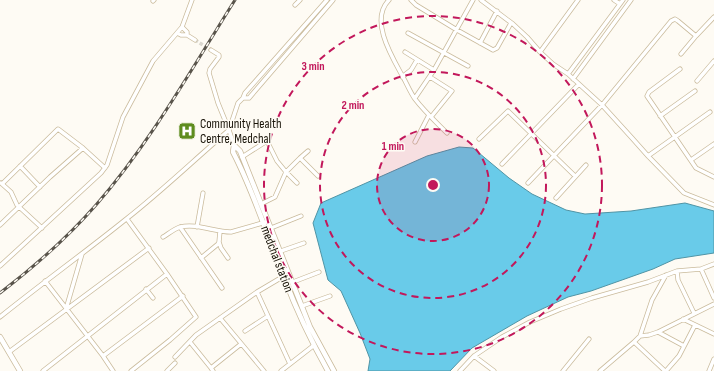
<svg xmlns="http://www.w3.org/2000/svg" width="714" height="371" viewBox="0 0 714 371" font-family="'Sofia Sans Condensed',sans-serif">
  <rect width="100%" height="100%" fill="#fefbf4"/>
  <!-- water -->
  <path fill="#69cbe9" stroke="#5094a5" d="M459 147 473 148 509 178 532 194 566 210 585 214 631 211 685 203 714 211V253L675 259 653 269 591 291 568 297 527 316 472 348 450 371H368L370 359 360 333 341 291 328 280 313 223 321 203 427 156Z"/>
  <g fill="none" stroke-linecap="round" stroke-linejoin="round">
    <!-- minor-tunnel -->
    <path stroke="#dbd8d0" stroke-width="3.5" stroke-dasharray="3.5 2" stroke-linecap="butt" d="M195 40 211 50"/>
    <defs>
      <path id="minor" d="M327 0 245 93 243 98H249L333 0
        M389 0C369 20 392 57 403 77 407 84 410 92 415 99 424 111 436 122 447 133
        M411 0 416 5 457 30 493 50 497 48 511 23
        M481 0 513 24 527 37 540 52 553 64 568 74 602 105 632 138 648 156 684 193 714 205
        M614 0 620 4
        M153 1 154 0
        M295 5 300 0
        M182 27 187 32V35L195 40
        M177 33 181 35H187
        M408 33 468 66
        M480 43 497 11
        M405 52 434 70
        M540 52 578 0
        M681 54 696 36
        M680 69 649 92 647 96 696 168 714 177
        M568 74 623 0
        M402 77 411 70 417 60
        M430 77 452 91 431 117
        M573 79 631 0
        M697 81 714 61
        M415 98 434 70 473 0
        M660 116 695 91
        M479 139 508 111 575 176
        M415 142 429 115
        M234 145 229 130 238 103 243 98
        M648 156 710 112
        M242 157 267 141 277 161 286 172 300 158 318 176
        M300 158 308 151
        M691 160 714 144
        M502 164 579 84
        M20 166 40 187
        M1 183 11 192 17 205 42 228
        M528 183 602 105 671 21 675 19 678 21 696 36 714 17
        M2 184 58 129 83 148 105 168
        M556 198 586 165
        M261 204 275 197 286 172 297 183
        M0 225 50 177 83 148
        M180 227 222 288
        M197 227 203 193
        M271 228 301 216
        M163 237C168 234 174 229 180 227 197 223 214 232 231 232L266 222
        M219 242 221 248 228 258
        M281 251 304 243
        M201 258 218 244 219 242 220 231
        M0 266 101 173 107 165 123 117 153 61 182 27 192 0
        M701 269 714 298
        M677 271 678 280 694 313
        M45 281 103 356 113 371
        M293 282 319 272
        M146 289 153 298
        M257 292 290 364
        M302 306 330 296
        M66 309 82 254
        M0 317C41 284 84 253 125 220 161 192 194 160 229 130L218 103 209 73 210 69 219 57V55L211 50
        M220 318 264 371
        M683 319 714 334
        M245 331 268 316
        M658 332 684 346
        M640 336 649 335 658 332 714 304
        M190 342 211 368
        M9 352 149 248
        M103 356 183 296
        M474 356 494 371
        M175 357 196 335 257 292 284 276
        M43 371 167 274 127 219
        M131 371 170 340 196 317 167 274
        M167 371 175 363
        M213 371 211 368 241 344
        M281 371 313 346
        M460 371 474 356 502 337 530 322 561 309 592 298 648 282 677 271 701 269 714 264
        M563 371 589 339
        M600 371 634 342
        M665 371 634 342 640 336 652 300 666 275
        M666 371 679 356 695 325
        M709 371 714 359"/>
      <path id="tertiary" d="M234 145 240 151 310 327 334 371
        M234 145 233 152C254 192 267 236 284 277 296 309 311 341 328 371
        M0 337 20 371"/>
    </defs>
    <!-- minor casing -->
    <use href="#minor" stroke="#cabb9c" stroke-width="5"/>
    <!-- tertiary casing -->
    <use href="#tertiary" stroke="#cabb9c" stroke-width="6"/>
    <!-- minor -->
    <use href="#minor" stroke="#fff" stroke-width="3.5"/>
    <!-- tertiary -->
    <use href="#tertiary" stroke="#fff" stroke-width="4.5"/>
    <defs>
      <path id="rail" d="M0 293C34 267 67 238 96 205 150 143 191 70 235 0"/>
    </defs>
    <!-- rail casing -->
    <use href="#rail" stroke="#59544b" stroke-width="3"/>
    <!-- rail -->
    <use href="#rail" stroke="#fefbf4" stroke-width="1.5" stroke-dasharray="4.5" stroke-linecap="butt"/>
  </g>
  <!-- distance rings -->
  <circle cx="433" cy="185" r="56" fill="#c2185b" fill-opacity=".12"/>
  <g fill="none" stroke="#c2185b" stroke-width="2" stroke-dasharray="7 5">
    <circle cx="433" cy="185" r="56"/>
    <circle cx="433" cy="185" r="113"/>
    <circle cx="433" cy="185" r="169"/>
  </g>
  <!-- icons -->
  <defs>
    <symbol id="hospital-square" viewBox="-11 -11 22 22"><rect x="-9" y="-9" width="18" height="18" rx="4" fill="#5e8c1e" stroke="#fefbf4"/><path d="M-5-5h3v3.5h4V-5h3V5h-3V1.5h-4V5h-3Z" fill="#fff"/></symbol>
  </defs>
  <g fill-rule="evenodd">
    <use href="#hospital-square" x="177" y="121" width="20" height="20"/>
  </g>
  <g text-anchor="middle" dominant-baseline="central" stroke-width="3" stroke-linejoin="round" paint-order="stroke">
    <!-- poi labels -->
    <g font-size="13" fill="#171207" stroke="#fefbf4" text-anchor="start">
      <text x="200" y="124">Community Health<tspan x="200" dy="15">Centre, Medchal</tspan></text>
    </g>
    <!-- street labels -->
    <g font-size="13" fill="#171207" stroke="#fefbf4">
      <text transform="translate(277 259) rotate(69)">medchal station</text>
    </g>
  </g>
  <circle cx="433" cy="185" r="6" fill="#c2185b" stroke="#fefbf4" stroke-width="2"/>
  <g font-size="12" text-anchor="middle" font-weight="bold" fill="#c2185b" stroke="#fefbf4" stroke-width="3" stroke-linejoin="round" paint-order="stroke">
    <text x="313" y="70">3 min</text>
    <text x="353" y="109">2 min</text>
    <text x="393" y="150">1 min</text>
  </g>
</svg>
